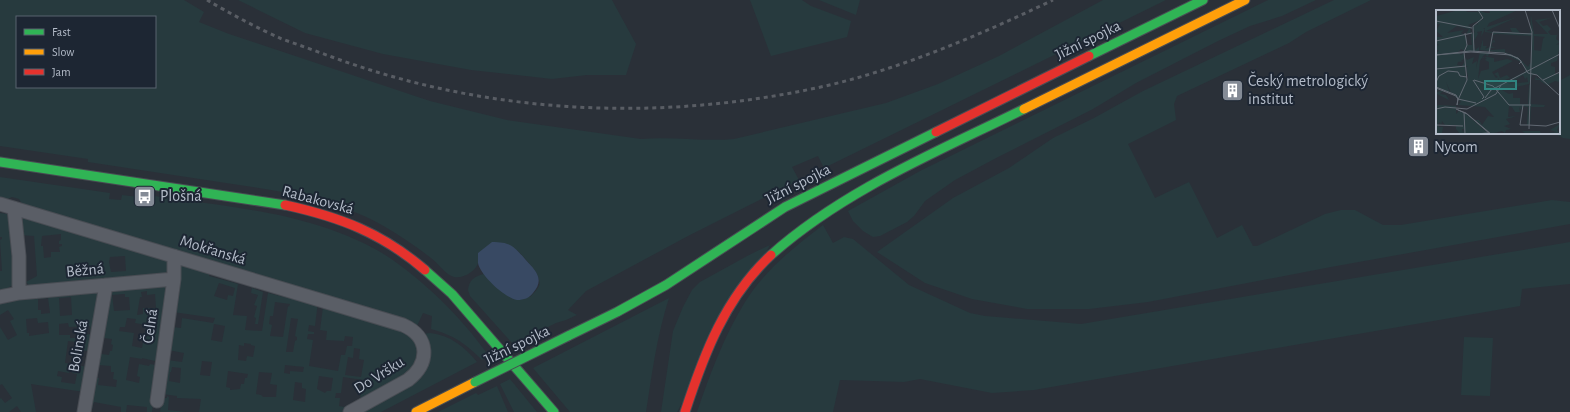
<svg xmlns="http://www.w3.org/2000/svg" width="1570" height="412" viewBox="0 0 1570 412" font-family="'Alegreya Sans',sans-serif">
  <rect width="100%" height="100%" fill="#2a3038"/>
  <!-- green -->
  <path fill="#273a3e" fill-rule="evenodd" d="M0 0H184L204 12 199 22 229 34 430 101 507 120 641 139C672 136 703 142 734 139L886 103 938 84 999 56 1103 0H1166L824 168 818 156 792 167 799 180 688 236 586 291 568 310 577 315 566 320 556 323 513 344 470 296 468 290C469 280 475 276 484 274L488 279 530 297C533 294 537 290 539 286 543 275 524 258 517 250L478 253C478 256 479 260 478 263 476 271 463 279 454 277 446 275 438 263 431 258 410 242 388 227 364 216 321 196 273 190 226 183 180 176 134 169 88 162V159L0 146ZM17 17H155V87H17Z
    M238 0H612L636 44 626 75H587L552 79 471 70 383 54 305 33Z
    M750 0H802L811 6 851 21 847 37 771 56Z
    M819 0H860L856 15Z
    M1268 0H1316L1282 16 1250 26 1218 41 1136 83 1093 109 998 157 955 180 925 201 914 216 907 222 880 236 873 237 863 231 853 221 848 211 920 171Z
    M1334 0H1371L1306 32 1289 43 1177 96 1174 104 1176 120 1128 144 1155 198 1189 182 1217 238 1242 225 1253 246H1257L1325 214 1341 210H1355L1383 225H1401L1552 200 1570 202V224L1331 267 1148 302 1089 309H1027L972 299 925 283 877 252 953 198 1009 168 1053 138 1094 118 1143 91Z
    M1570 75V139L1563 138 1554 133H1559V81Z
    M0 177 110 193 109 199 121 200 122 195 147 198 148 195C200 203 259 208 310 223 335 230 360 240 382 253 422 278 462 318 489 356L482 360C466 344 454 335 431 329L432 316 423 313 417 326 317 294 24 207 19 199 12 197 3 201 0 200Z
    M0 213 7 214 13 240V285L4 290H0V271H2L0 240 2 239V237H0Z
    M23 217 168 258 169 269 163 275 147 279 145 275 127 276V281L30 286 26 282 37 276 34 236 20 235 21 218ZM61 234V240L59 241V244H62V246L59 247 60 252H51V257L44 258 43 246H41L42 236ZM125 256 126 271 111 272 109 262 110 257Z
    M823 225 833 243 844 237 853 239 909 285 970 313 985 316 1081 324 1570 242V284L1522 289 1520 306 1034 390 992 393 920 379 904 382 840 380 833 412H697C710 374 724 336 745 302 764 271 794 247 823 225Z
    M770 245 677 412H661L673 331 683 307 692 290 700 282 749 255Z
    M181 265 209 272V276L238 284 233 315 247 316 245 330 262 331 268 293 288 298 289 293 318 301 315 326 309 325 308 331 314 332V334H308L307 339 313 340 309 366 338 371 341 355H345L347 346H352L353 337 345 336 344 341 326 340 327 331 320 330 323 307 409 333 419 349 412 371 343 412H199L201 399 177 398V396L162 394 167 360 182 362 184 353 168 350 172 327 181 328 182 318 213 323 215 318 173 312ZM219 283 235 288 233 296 228 295 227 300 214 296ZM275 302 290 304 289 307 288 306 283 337 270 336 272 325 269 324 270 316H273ZM291 318 298 319 295 336 297 337V340L295 341 293 352H286ZM214 324 225 326 222 342 211 340ZM244 343 251 344V345L255 346 253 357 247 356 246 361 238 360 239 345 244 346ZM354 348 360 349 359 359 364 360 361 377 345 375 348 357 353 358ZM202 361 212 362 210 376 200 375ZM285 365 304 367 303 372 290 371V374L284 373ZM380 366 389 368 387 378 378 377ZM172 367 181 368 180 383 169 381 170 372H171ZM228 371 248 374 247 378H245L244 384H241L240 389 230 390V388L226 387ZM259 372 272 373 270 384 277 385 276 397H263L261 395 256 394ZM319 376 333 378 331 391H327L325 393 317 389ZM343 377 363 380 360 399 344 407 339 406 340 398H335L336 393H341ZM295 382 302 383V388L306 389 305 402 293 400Z
    M169 285 152 412H147V407L127 405 126 412H121V407L94 402 92 409H90L109 290ZM147 291V295L155 294 156 308H143V314L137 315 140 297H142L141 292ZM123 294H125V297H129L130 310 114 311 112 295ZM127 318 136 319 135 323 146 325 142 348 132 346 134 333 119 331 120 327H125ZM104 338 112 339 111 344 113 345 112 351H110L109 355 101 354ZM130 357 142 359V358L155 361V365L150 364 149 366 139 364 137 376 140 377 139 383 126 380ZM99 365 111 366V372H114L113 379 117 380 116 387 98 385 99 378H97Z
    M252 288 263 292 258 324H255L256 318 254 317 257 306 254 305 258 295 251 293Z
    M100 291 89 351 80 350 81 343H84V338H80V335L91 334 90 326 69 327 68 323 59 324V335H70V338H75L76 342 68 341 65 363 88 367 84 392 31 384 36 412H21L17 406 9 412H0V399L1 398 5 403 12 398 2 384 0 385V327L8 340 17 335 10 321 14 319 8 310 0 315V302L15 299ZM71 297 72 315 60 316 59 298ZM48 298 50 313 41 314V310H38V299ZM37 318 38 323 48 322 49 333 29 336V333H27L26 319ZM70 370 72 371V373L77 374 75 384 61 382 62 377 57 376 58 371 69 373Z
    M669 298C657 335 652 373 646 412H570L533 368Z
    M430 333C450 335 465 347 477 362L381 412H356L420 376 424 334Z
    M1464 337 1493 338 1490 396 1461 395Z
    M510 379 537 412H514L500 384Z
    M497 386 508 412H438L476 393 478 395Z
    M167 396 169 397 168 410 186 412H160L162 398H167Z"/>
  <!-- water -->
  <path fill="#384963" d="M492 242C510 242 514 246 525 259 536 271 545 279 533 293 529 298 524 300 517 300 505 298 480 275 478 263 478 260 478 256 478 253Z"/>
  <g fill="none" stroke-linecap="round" stroke-linejoin="round">
    <defs>
      <path id="street" d="M0 204 403 325C430 337 430 363 408 380L350 412
        M14 208 19 256V293
        M0 297 19 293 174 279
        M157 401 174 279V256
        M84 412 106 285"/>
      <path id="fast" d="M1089 56 1203 0
        M0 162 285 205
        M771 255C844 190 937 152 1024 109
        M425 270 452 294 554 412
        M568 336 617 312 666 285 785 207 936 132"/>
      <path id="slow" d="M1024 109 1245 0
        M416 412 475 382"/>
      <path id="jam" d="M936 132 1089 56
        M285 205C340 217 382 233 425 270
        M685 412C704 354 725 298 771 255"/>
    </defs>
    <!-- street casing -->
    <use href="#street" stroke="#484c53" stroke-width="15"/>
    <!-- fast casing -->
    <use href="#fast" stroke="#484c53" stroke-width="11"/>
    <!-- slow casing -->
    <use href="#slow" stroke="#484c53" stroke-width="11"/>
    <!-- jam casing -->
    <use href="#jam" stroke="#484c53" stroke-width="11"/>
    <!-- street -->
    <use href="#street" stroke="#5a5e66" stroke-width="13"/>
    <!-- fast -->
    <use href="#fast" stroke="#30b455" stroke-width="9"/>
    <!-- slow -->
    <use href="#slow" stroke="#ff9f0a" stroke-width="9"/>
    <!-- jam -->
    <use href="#jam" stroke="#e5322d" stroke-width="9"/>
    <!-- rail -->
    <path stroke="#595d64" stroke-width="3" stroke-dasharray="4 4" stroke-linecap="butt" d="M207 0C229 13 259 29 282 39 299 45 316 51 332 57 493 116 667 123 834 84 910 65 982 34 1053 0"/>
    <defs>
      <path id="fast-bridge" d="M475 382 568 336"/>
    </defs>
    <!-- fast-bridge casing -->
    <use href="#fast-bridge" stroke="#474c53" stroke-width="11" stroke-linecap="butt"/>
    <!-- fast-bridge -->
    <use href="#fast-bridge" stroke="#30b455" stroke-width="9"/>
  </g>
  <!-- icons -->
  <defs>
    <symbol id="building-square" viewBox="-11 -11 22 22"><rect x="-9" y="-9" width="18" height="18" rx="4" fill="#848b96" stroke="#1d2633"/><path d="M-4-6H4V6H1V3H-1V6H-4ZM-2.5-4.3h1.7v1.8h-1.7ZM.8-4.3h1.7v1.8H.8ZM-2.5-1h1.7V.8h-1.7ZM.8-1h1.7V.8H.8Z" fill="#fff"/></symbol>
    <symbol id="bus-square" viewBox="-11 -11 22 22"><rect x="-9" y="-9" width="18" height="18" rx="4" fill="#848b96" stroke="#1d2633"/><path d="M-5-6H5V4H4V6H2V4H-2V6H-4V4H-5ZM-3.5-4V0h7V-4ZM-3.5 1.2v1.5H-2V1.2ZM2 1.2v1.5H3.5V1.2Z" fill="#fff"/></symbol>
  </defs>
  <g fill-rule="evenodd">
    <use href="#building-square" x="1220" y="78" width="25" height="25"/>
    <use href="#building-square" x="1406" y="134" width="25" height="25"/>
    <use href="#bus-square" x="132" y="184" width="25" height="25"/>
  </g>
  <g text-anchor="middle" dominant-baseline="central" stroke-width="4" stroke-linejoin="round" paint-order="stroke">
    <!-- street labels -->
    <g font-size="16" fill="#b4bcc9" stroke="#1d2633">
      <text transform="translate(1088 40) rotate(-26)">Jižní spojka</text>
      <text transform="translate(798 184) rotate(-27)">Jižní spojka</text>
      <text transform="translate(318 200) rotate(15)">Rabakovská</text>
      <text transform="translate(213 250) rotate(17)">Mokřanská</text>
      <text transform="translate(85 270) rotate(-5)">Běžná</text>
      <text transform="translate(150 326) rotate(-82)">Čelná</text>
      <text transform="translate(517 345) rotate(-26)">Jižní spojka</text>
      <text transform="translate(78 346) rotate(-80)">Bolinská</text>
      <text transform="translate(379 375) rotate(-32)">Do Vršku</text>
    </g>
    <!-- poi labels -->
    <g font-size="16" fill="#b4bcc9" stroke="#1d2633" text-anchor="start">
      <text x="1248" y="81">Český metrologický<tspan x="1248" dy="18">institut</tspan></text>
      <text x="1434" y="147">Nycom</text>
      <text x="160" y="196">Plošná</text>
    </g>
  </g>
  <!-- overview -->
  <g transform="translate(1436 10)">
    <rect width="124" height="124" fill="#2a3038"/>
    <path d="M23 0H33L30 2H41L42 4 41 0 50 3H54L53 0H82L53 13 51 17 81 7 50 21 57 22H76L74 18H80L84 23H94L95 5 98 24H112L99 10 115 8 103 12 107 16 111 15 115 19 112 22 115 25H121L120 29 124 32 120 35 124 34 121 51 115 53V56L119 57V64H124V72L119 71 113 74 114 77 104 71 105 70H99L100 66 101 69 103 68 109 72 100 64 96 65 93 74 66 80 73 84 77 83V79V88H84V94H92L93 75 95 74V94L109 95 108 97H95L94 115H98H91L92 97 86 96 85 100 83 97 84 102H79L76 97 73 96 72 107 81 106 70 109 74 114 68 116 75 119 70 120 69 123 66 121 55 124 39 110H43L46 115 52 106 58 107 49 97 22 95 25 92 15 83 10 72 14 83 7 81 4 84 10 85 13 90 1 84 0 82 6 81 3 79 1 81 0 77 2 78 0 76V45L3 44H0L3 40H0V36L3 35 0 33V27H7L0 21 4 14H0V6ZM44 6 48 8 46 10 41 12 42 15 40 14 36 18 39 22 35 24 36 35H31L30 25 25 23 28 20 11 23 21 16 33 19 30 24 35 23 34 18H31H36L32 15 47 9ZM47 18H49V22L57 23 56 29H57V25L60 24 95 26V52L92 57 82 47 69 42V39L55 40 54 38H60L56 37 57 35 55 37 57 31 58 33 59 31 57 30 56 32V30L55 32 56 29 54 37 49 39 51 36H47V29L44 40 70 43 81 47V48L75 45H72L69 44 85 52 89 58V62L68 72 58 73 62 72V68L64 72 74 68 71 65 64 68 62 62 58 64 62 67 60 68 56 62 77 51 71 49 58 52V48L51 47 54 43 44 42 40 59 41 51 36 54 38 47 31 50 29 48 30 56H32L30 57 32 67 30 71 29 51 26 56 21 55 22 52 29 51H25L28 49V43L25 45 22 42 25 39 28 41 30 36 29 42 43 41V37L39 40 38 31 42 24 41 22 46 21 45 27 49 19ZM98 26 109 27 107 29 105 41 98 40ZM50 44 51 47H47L46 49 48 47 51 48 49 50 53 52V59L45 61 42 69 44 51 47 46ZM87 65 89 69 91 67 92 72 72 74ZM3 95 20 96V104L23 101 29 103 53 124H24L20 119H26L27 123 28 119H20V115H9L6 111 5 115 4 112 2 114 3 117H7L6 123 1 124 0 96ZM124 114 121 120 124 124H90L86 121H104L105 124 120 122 114 120Z" fill="#273a3e" fill-rule="evenodd"/>
    <path fill="none" stroke="#616872" stroke-width="1" d="M89 0 96 22 93 119M116 0 124 19M0 11 36 18M37 16 38 42M37 16 47 8 42 0M0 31 36 23M28 42 31 35 29 23M53 43 57 22 96 24M0 45 35 42 75 45 84 50 92 63 101 65 124 86M0 45 34 41 68 43 82 48 85 51V52L83 54 85 52M0 59 30 56M37 70 48 87 46 89M38 70 57 76 73 95H95M107 70 124 62M0 72 3 66 12 61 22 62 24 66 31 67M0 77 20 85 22 89 21 95M0 78 20 86 22 89 21 95M49 88 55 80 65 75M22 89 40 93M22 90 31 70 28 42M87 95 84 115H92M0 99 9 97 31 99 60 84 65 75 124 44M20 99 31 104 54 124M22 100 30 103 55 124M28 102 29 124M0 115 27 116M92 115 110 116 124 112M39 124 52 123"/>
    <path fill="#308480" fill-opacity="0.15" stroke="#308480" stroke-width="2" d="M49 71H80V79H49Z"/>
    <rect width="124" height="124" fill="none" stroke="#b4bcc9" stroke-width="2"/>
  </g>
  <!-- legend -->
  <rect x="16" y="16" width="140" height="72" fill="#1d2633" stroke="#59626f"/>
  <rect x="24" y="29" width="20" height="6" fill="#30b455" stroke="#59626f"/>
  <text x="52" y="36" font-size="12" fill="#b4bcc9">Fast</text>
  <rect x="24" y="49" width="20" height="6" fill="#ff9f0a" stroke="#59626f"/>
  <text x="52" y="56" font-size="12" fill="#b4bcc9">Slow</text>
  <rect x="24" y="69" width="20" height="6" fill="#e5322d" stroke="#59626f"/>
  <text x="52" y="76" font-size="12" fill="#b4bcc9">Jam</text>
</svg>
